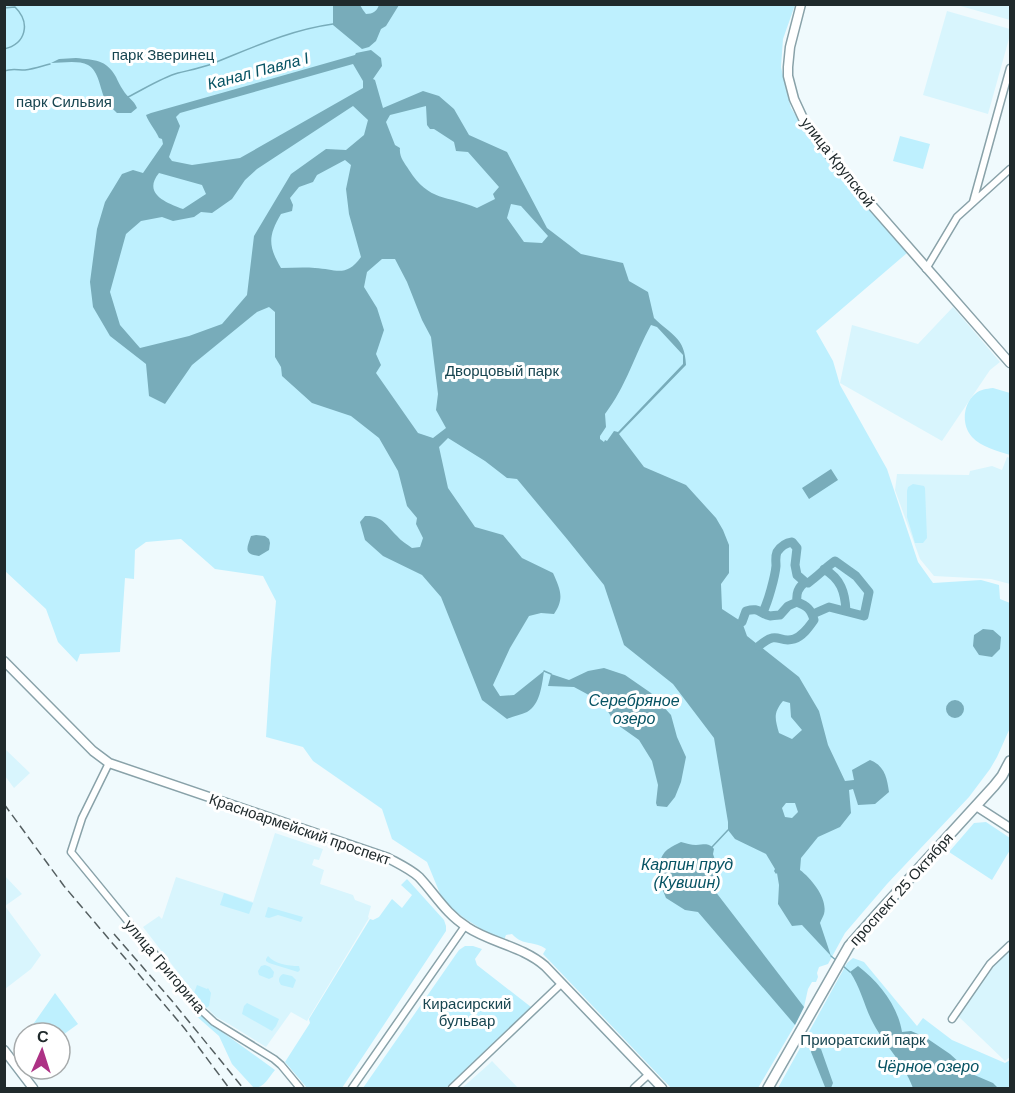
<svg xmlns="http://www.w3.org/2000/svg" width="1015" height="1093" viewBox="0 0 1015 1093" font-family="Helvetica,sans-serif">
  <rect width="100%" height="100%" fill="#f0fafd"/>
  <!-- built -->
  <path fill="#d8f5fd" d="M957 5H1010V20Z
    M947 11 1010 29V35L988 114 923 95Z
    M953 307 1000 362 990 370 942 441 840 383 852 325 918 344Z
    M1007 457 1010 458V584L991 579 934 576 920 559 895 490 897 474 969 475 970 471 992 466 1002 470Z
    M4 748 30 773 14 788 5 776Z
    M275 833 323 849 319 860 314 859 312 865 324 870 320 884 353 895 355 900 371 906 368 917 369 918 307 1021 291 1012 266 1047 229 1024 216 1017 200 1001 143 927 159 916 162 919 176 877 253 902Z
    M5 876 22 894 5 906 41 955 31 969 5 989Z
    M1010 945V1057L1005 1061 958 1016 992 968Z
    M492 1061 518 1088H462L488 1065Z"/>
  <!-- green -->
  <path fill="#bef0fe" d="M4 5H795L783 39 781 67 791 108 814 144 907 253 816 331 833 361 840 385 887 469 918 562 933 583 981 580 999 585 1000 599 1010 603V728L997 757 990 769 969 797 887 884 845 933 828 964 819 967 817 973 818 977 816 982H812L808 989 804 1007 795 1025 758 1088H671L543 954 546 949C534 940 524 947 512 934L506 935 504 940 486 932 464 918 450 907 441 896 427 862 392 839 382 809 313 761 303 747 266 737 271 660 276 601 263 576 215 569 181 539 146 542 135 550 134 579 125 578 120 652 80 654 77 662 58 642 46 609 5 571Z
    M900 136 930 144 923 169 893 161Z
    M993 388 1010 393V455C998 451 981 447 972 437 961 425 963 404 975 394 981 389 986 389 993 388Z
    M913 484 924 486 925 488 927 538 923 543H915L907 517V491L908 487Z
    M986 822 1010 838V850L992 880 949 852 974 823Z
    M407 879 444 920 446 926V931L342 1088H307L285 1062 310 1023 309 1019 370 919 373 920 379 917 392 899 402 908 412 895 401 885Z
    M224 893 253 903 249 914 220 905Z
    M268 907 303 917 301 922 278 915 269 918 265 917Z
    M465 946H473L482 949 475 959 477 965 531 1007 446 1088H363L459 950Z
    M268 956C275 964 288 966 299 966L300 970 298 972 269 963 266 961V959Z
    M853 958 864 962 917 1026 923 1018 952 1040 1005 1063 1010 1060V1088H778L847 963Z
    M265 965 270 967 274 972 273 977 269 979 259 975 258 971 261 966Z
    M283 974 292 976 296 980 293 988 281 985C278 981 278 977 283 974Z
    M197 985 207 989 208 988 211 993 209 1006 206 1008 194 993Z
    M55 993 78 1024 60 1037V1033H27Z
    M247 1003 279 1019 276 1026 272 1031 242 1014 244 1006Z
    M197 1010 207 1021 275 1070C269 1077 264 1088 254 1088L232 1064 219 1036 194 1014Z"/>
  <!-- water -->
  <path fill="#78acba" fill-rule="evenodd" d="M333 5H360L363 10 366 14C373 14 377 11 379 5H399L386 26 381 29 376 41 369 47 362 49 333 25Z
    M371 50 381 58 382 66 373 79 375 80 383 108 423 91 439 96 454 109 469 135 507 152 547 228 581 254 623 263 629 281 648 292 654 318C671 335 685 337 686 365L619 434 644 467 686 485 716 518 723 530 729 545V573L721 584 722 609 742 622 747 636 799 677 819 711 828 745 845 781 854 780 852 770 870 760C885 766 887 778 889 792L875 804 858 805 853 789 849 790 851 813 840 827 818 837 801 858 800 870C812 879 828 899 824 914 823 917 821 920 820 923L831 956 802 925 792 926 778 904 779 885 777 873 776 874 774 871 775 869 766 854 735 839 728 830V822L714 738 673 684 624 645 604 585 567 539 517 479 507 478 485 461 448 438 439 447 448 488 475 527 503 535 522 558 553 573C560 589 565 598 554 614L541 613 529 616 510 648 493 685 500 696 514 695 544 671C542 685 540 705 527 712 521 715 514 716 507 719L482 700 441 597 422 575 383 556 365 540 360 522 365 516C382 515 387 526 397 536 401 541 407 544 412 548L420 547 423 538 416 524 417 518 407 506 398 471 379 438 351 416 312 403 282 376 281 367 275 357V312L269 307 257 312 192 365 165 404 149 396 146 364 110 336 93 307 90 282 97 229 105 202 122 174 133 170 143 173 163 144 162 139 159 138C155 129 149 123 146 115L151 113 355 55 356 53ZM353 64 363 81V88L240 158 192 165 172 161 169 157 180 126 176 117 180 113ZM353 106 368 120 364 135 346 150 326 149 291 174 254 236 247 295 222 324 189 336 140 348 120 325 110 292 126 234 141 221 162 217 173 221 194 217 201 212 212 213 232 199 245 180 257 169ZM426 106 427 125 430 129H434L454 142 456 151 468 152 499 187 493 194 495 199 477 208C447 195 429 202 409 170 404 162 399 157 400 148L395 145 386 122 390 115ZM345 160 351 165 346 189 349 214 361 257C346 278 336 269 315 268 303 267 292 268 281 268 268 246 268 236 281 214L292 211 293 205 290 198 299 187 313 182 317 175ZM159 173 202 185 206 194 183 209C167 203 142 194 159 173ZM511 204 521 206 548 236 542 243 524 242 507 218ZM382 259H395L407 282 422 320 431 337 438 394 436 410 446 428 433 438 418 433 376 373 381 365 376 354 384 330 377 308 364 287 367 272ZM651 325 657 327 683 355V364L618 432 614 431 607 441 605 440 604 442 600 439V436L606 427 605 414C626 387 635 354 651 325ZM783 701 790 703 791 717 802 730 792 739 779 733C775 719 773 713 783 701ZM786 803H795L798 812 792 818 785 817 782 808Z
    M76 58C94 60 106 59 116 77 118 81 120 86 123 90 127 97 134 100 137 108L131 113H117C112 108 108 104 105 99 100 89 99 71 88 65 78 60 62 63 51 63L59 59Z
    M831 469 838 480 809 499 802 488Z
    M256 535 265 536 269 539 270 543 269 550 259 556C243 554 247 548 251 536Z
    M983 629 993 630 1001 637 1000 649 992 657 979 655 973 646 974 635Z
    M604 668 625 675 651 693 671 715 677 737 686 757 681 782 675 797 667 807 657 806 656 803 658 785 652 761 639 740 615 723 604 705 587 694 574 687 548 686 551 674 569 680 588 671Z
    M946 709a9 9 0 1 1 18 0a9 9 0 1 1-18 0Z
    M681 842C686 843 691 845 696 845 704 845 708 842 714 849L713 854 718 869 715 891 804 1007 795 1025 698 912 685 910 666 898 656 874C662 855 661 851 681 842Z
    M858 966C879 982 898 1006 902 1032L911 1031 925 1037 950 1054 972 1074 993 1083 998 1088H913C903 1061 883 1044 871 1019 864 1004 860 987 850 972Z
    M813 1045 821 1049 833 1083 831 1088 825 1087 811 1052Z"/>
  <g fill="none" stroke-linecap="round" stroke-linejoin="round">
    <!-- stream -->
    <path stroke="#78acba" stroke-width="1.5" d="M4 8 15 7C31 23 26 44 4 49
      M4 71C12 68 17 70 25 70 34 69 42 66 50 64
      M128 97C144 89 161 78 178 73 190 70 202 68 214 63 254 47 290 30 333 24
      M544 671 551 674
      M712 847 728 830
      M831 956 837 961
      M843 966 850 972
      M808 1033 813 1045"/>
    <!-- river -->
    <path stroke="#78acba" stroke-width="9" d="M824 569C841 579 845 592 846 611
      M797 602C796 593 798 588 805 582L808 583C818 576 825 568 835 561L856 576 869 592 864 616 829 607 813 614
      M763 612C768 602 775 577 776 566 776 561 775 557 777 552 781 546 785 543 792 542L797 548 795 565 797 575 805 582
      M742 622 746 611C760 607 758 613 770 616 770 616 779 615 780 615L788 606 797 602C807 606 811 609 814 620 809 627 803 636 794 639 778 644 779 629 759 646"/>
    <defs>
      <path id="street" d="M973 202 1010 68
        M926 269 957 217 1010 169
        M109 763 82 818 71 852 199 1008 214 1022 274 1059 281 1065 300 1088
        M952 1019 990 964 1010 945
        M352 1088 465 926
        M452 1088 562 983
        M634 1088 648 1075"/>
      <path id="secondary" d="M801 4 790 47 788 67V76L794 99 806 125 840 169 1010 363
        M4 661 93 751 109 763 388 858C399 864 410 869 419 877 435 894 446 914 467 927 491 943 522 946 545 966L662 1088
        M976 806 1010 828
        M4 1050 33 1088"/>
      <path id="primary" d="M768 1088 849 946 879 912 994 786 1002 776 1010 761"/>
    </defs>
    <!-- street casing -->
    <use href="#street" stroke="#89a2a9" stroke-width="9"/>
    <!-- secondary casing -->
    <use href="#secondary" stroke="#89a2a9" stroke-width="11"/>
    <!-- primary casing -->
    <use href="#primary" stroke="#89a2a9" stroke-width="12"/>
    <!-- street -->
    <use href="#street" stroke="#fff" stroke-width="6"/>
    <!-- secondary -->
    <use href="#secondary" stroke="#fff" stroke-width="8"/>
    <!-- primary -->
    <use href="#primary" stroke="#fff" stroke-width="9"/>
    <!-- rail -->
    <path stroke="#555f61" stroke-width="1.5" stroke-dasharray="9 4.5" stroke-linecap="butt" d="M4 804 64 886 185 1029 229 1088
      M114 934 173 1002 243 1088"/>
  </g>
  <g text-anchor="middle" dominant-baseline="central" stroke-width="6" stroke-linejoin="round" paint-order="stroke">
    <!-- park labels -->
    <g font-size="15" fill="#174550" stroke="#fff">
      <text x="163" y="54">парк Зверинец</text>
      <text x="64" y="101">парк Сильвия</text>
      <text x="502" y="370">Дворцовый парк</text>
      <text x="467" y="1003">Кирасирский<tspan x="467" dy="17">бульвар</tspan></text>
      <text x="863" y="1039">Приоратский парк</text>
    </g>
    <!-- street labels -->
    <g font-size="15" fill="#202a2c" stroke="#fff">
      <text transform="translate(838 162) rotate(52)">улица Крупской</text>
      <text transform="translate(300 829) rotate(19)">Красноармейский проспект</text>
      <text transform="translate(901 889) rotate(-48)">проспект 25 Октября</text>
      <text transform="translate(165 966) rotate(50)">улица Григорина</text>
    </g>
    <!-- water labels -->
    <g font-size="16" font-style="italic" fill="#075363" stroke="#fff">
      <text transform="translate(258 71) rotate(-15)">Канал Павла I</text>
      <text x="634" y="700">Серебряное<tspan x="634" dy="18">озеро</tspan></text>
      <text x="687" y="864">Карпин пруд<tspan x="687" dy="18">(Кувшин)</tspan></text>
      <text x="928" y="1066">Чёрное озеро</text>
    </g>
  </g>
  <!-- border -->
  <rect width="1015" height="1093" fill="none" stroke="#202a2c" stroke-width="12"/>
  <!-- north arrow -->
  <g transform="translate(42 1051) rotate(3)"><circle r="28" fill="#ffffff" stroke="#a6aaab" stroke-width="1.5"/>
  <path d="M0-4.5L10 22L0 15L-10 22Z" fill="#ad3285"/>
  <text y="-9" font-size="16" font-weight="bold" text-anchor="middle" fill="#202a2c">С</text>
  </g>
</svg>
